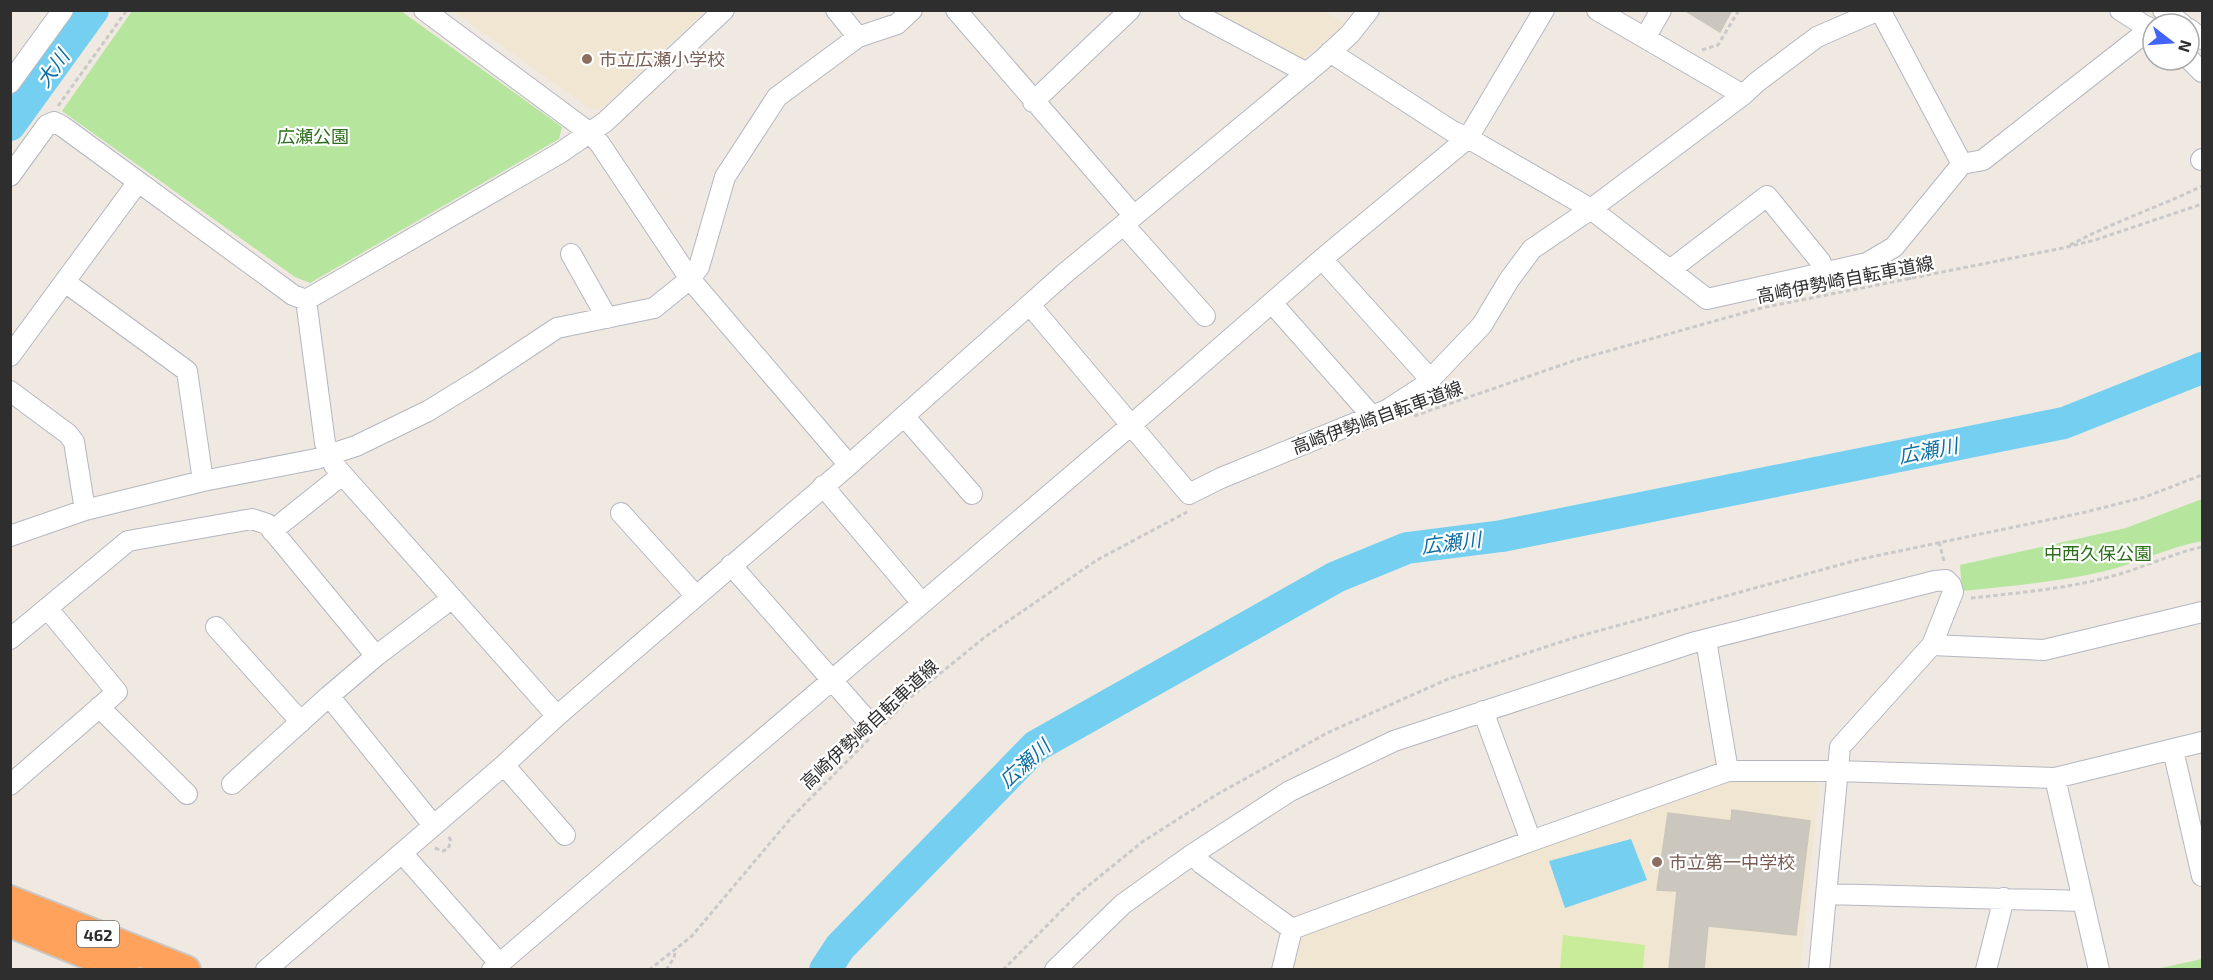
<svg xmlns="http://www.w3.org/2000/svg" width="2213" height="980" viewBox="0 0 2213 980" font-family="'Exo 2','Noto Sans JP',sans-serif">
  <rect width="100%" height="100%" fill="#efe9e1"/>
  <!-- education -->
  <path fill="#f0e6d1" d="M453 11H705L599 110 589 108Z
    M1203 11H1323L1346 24 1300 61Z
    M1732 777 1815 780 1819 786 1800 969 1291 970 1299 938Z"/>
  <!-- green -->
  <path fill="#b6e59e" d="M401 11 562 127 559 139 310 283 295 277 62 111 132 11Z
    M2202 499V541C2169 547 2138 563 2105 571 2058 582 2010 586 1962 591L1960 565 2126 528Z
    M2202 959V969H2156Z"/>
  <!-- pitch -->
  <path fill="#c9ec9a" d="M1563 935 1645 945 1643 969H1560Z"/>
  <!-- water -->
  <path fill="#75cff0" d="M1631 839 1647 880 1565 908 1549 861Z"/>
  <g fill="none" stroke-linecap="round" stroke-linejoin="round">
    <!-- river -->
    <path stroke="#75cff0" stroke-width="32" d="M10 125 93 10
      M825 970 840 947 1036 746 1336 577 1407 548 1502 536 2064 423 2202 368"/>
  </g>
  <!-- building -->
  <path fill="#cbc7bf" stroke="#cbc5ba" stroke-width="1.5" d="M1684 10H1732L1720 32Z
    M1732 810 1810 821 1796 935 1708 926 1704 969H1669L1677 891 1657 890 1668 813 1731 821Z"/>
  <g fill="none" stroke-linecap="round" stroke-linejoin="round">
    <defs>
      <path id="minor" d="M424 10 590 133 600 144 690 279 849 465
        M836 10 858 37
        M956 10 1134 216
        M1189 10 1307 73
        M1597 10 1743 95 1757 82 1817 37 1879 10
        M2120 10 2153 31
        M2163 10 2182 24
        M2189 29 2202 39
        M1645 38 1661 10
        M2189 59 2202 72
        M10 83 63 10
        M1743 95 1591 209 1707 299 1867 263 1894 247 1962 164 1880 10
        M1033 102 1130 10
        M2201 160 2202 159
        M1962 164 1983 160 2141 36 2148 27
        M10 176 47 125 54 122 62 126 293 295 306 300 560 153 605 122 724 10
        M1124 225 1205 316
        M571 254 607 318
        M1322 259 1431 380
        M1670 270 1767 196 1820 261 1826 273
        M65 282 187 371 203 481
        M306 300 325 443 334 465 557 716
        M1273 304 1371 415
        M1030 305 1189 494 1221 478 1387 410 1424 386 1482 325 1509 280 1532 249 1591 209 1468 138 1452 131 1330 52
        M10 356 138 182
        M10 391 68 434 74 442 85 510
        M904 416 972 494
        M823 486 922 603
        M621 513 696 596
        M272 531 342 475
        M10 536 85 510 203 481 316 459 356 446 428 411 480 379 557 328 654 308 690 279 699 267 725 177 777 97 858 37 897 24 912 10
        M731 565 866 719
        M216 627 301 722
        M10 639 128 541 252 519 267 524 376 656 329 696 433 825
        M1706 640 1728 771
        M1932 645 2044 650 2202 612
        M376 656 451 599
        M99 707 187 794
        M1483 711 1531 841
        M2173 750 2202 876
        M504 765 565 835
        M2055 778 2099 970
        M232 784 329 696
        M10 785 117 692 47 608
        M402 853 499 963
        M1193 854 1202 864 1292 929
        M1826 894 2083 901
        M1292 929 1531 841 1728 771H1837L2055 778 2202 742
        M266 970 504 765 557 716 849 465 1064 274 1322 60 1350 34 1369 10
        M492 970 1130 426 1322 259 1468 138 1544 10
        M1055 970 1123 904 1193 854 1290 791 1394 741 1692 643 1935 581 1946 580 1951 585 1953 592 1932 645 1840 747 1819 970
        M1282 970 1292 929
        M1986 970 2004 898"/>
      <path id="highway" d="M10 900 186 970
        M10 923 125 970"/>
    </defs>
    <!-- minor casing -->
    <use href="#minor" stroke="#b4b7c1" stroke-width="22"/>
    <!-- highway casing -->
    <use href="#highway" stroke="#c9c9c9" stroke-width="32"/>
    <!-- path -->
    <path stroke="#c9c9c9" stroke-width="3" stroke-dasharray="4.5 3" stroke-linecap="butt" d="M1702 50 1718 45 1739 10
      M58 106 127 10
      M2070 245C2113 222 2159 207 2202 186
      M1906 261 1910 280
      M1414 416 1576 360 1761 308 2063 248 2095 240 2202 204
      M1939 542 1944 561
      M1971 598C2017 593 2064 589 2109 577 2141 569 2170 554 2202 547
      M884 724 911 697 985 637 1097 560 1187 512
      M435 848 443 851 448 849 451 841 448 835
      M649 970 692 936 791 818 871 737
      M666 970 674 958 676 948
      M1003 970 1077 895 1142 842 1216 795 1327 733 1448 679 1576 637 1861 559 2086 512 2145 497 2202 475"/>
    <!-- minor -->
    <use href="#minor" stroke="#fff" stroke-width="20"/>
    <!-- highway -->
    <use href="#highway" stroke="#ffa35c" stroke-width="28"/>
  </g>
  <!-- markers -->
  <g fill="#8d6e63" stroke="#fff" stroke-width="2">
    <circle cx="587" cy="59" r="6"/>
    <circle cx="1657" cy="862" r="6"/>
  </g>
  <g text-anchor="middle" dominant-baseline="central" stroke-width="4.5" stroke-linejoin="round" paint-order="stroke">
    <!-- shield labels -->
    <rect fill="#fff" stroke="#6d6d6d" stroke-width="1.5" x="77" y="921" width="42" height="26" rx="4.5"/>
    <g font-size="16" font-weight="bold" fill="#2e2e2e">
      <text x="98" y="934">462</text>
    </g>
    <!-- education labels -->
    <g font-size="18" fill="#785e54" stroke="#fff" text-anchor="start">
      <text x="599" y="59">市立広瀬小学校</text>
      <text x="1669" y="862">市立第一中学校</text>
    </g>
    <!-- park labels -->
    <g font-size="18" fill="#2c6e1b" stroke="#fff">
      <text x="313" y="136">広瀬公園</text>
      <text x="2098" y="553">中西久保公園</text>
    </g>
    <!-- street labels -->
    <g font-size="18" fill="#2e2e2e" stroke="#fff">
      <text transform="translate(1845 279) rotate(-11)">高崎伊勢崎自転車道線</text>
      <text transform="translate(1377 417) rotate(-20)">高崎伊勢崎自転車道線</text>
      <text transform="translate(869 724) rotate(-43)">高崎伊勢崎自転車道線</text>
    </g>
    <!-- water labels -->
    <g font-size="20" font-style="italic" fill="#0d6fa3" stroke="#fff">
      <text transform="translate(52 68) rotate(-54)">大川</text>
      <text transform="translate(1928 450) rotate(-11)">広瀬川</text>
      <text transform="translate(1451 542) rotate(-7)">広瀬川</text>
      <text transform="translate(1024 763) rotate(-42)">広瀬川</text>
    </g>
  </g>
  <!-- border -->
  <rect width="2213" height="980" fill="none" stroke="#2e2e2e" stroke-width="24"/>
  <!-- north arrow -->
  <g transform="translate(2171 42) rotate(107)"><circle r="28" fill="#ffffff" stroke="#ababab" stroke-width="1.5"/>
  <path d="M0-4.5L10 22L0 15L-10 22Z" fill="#4264fb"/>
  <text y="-9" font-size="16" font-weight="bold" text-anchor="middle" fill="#2e2e2e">N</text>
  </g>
</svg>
